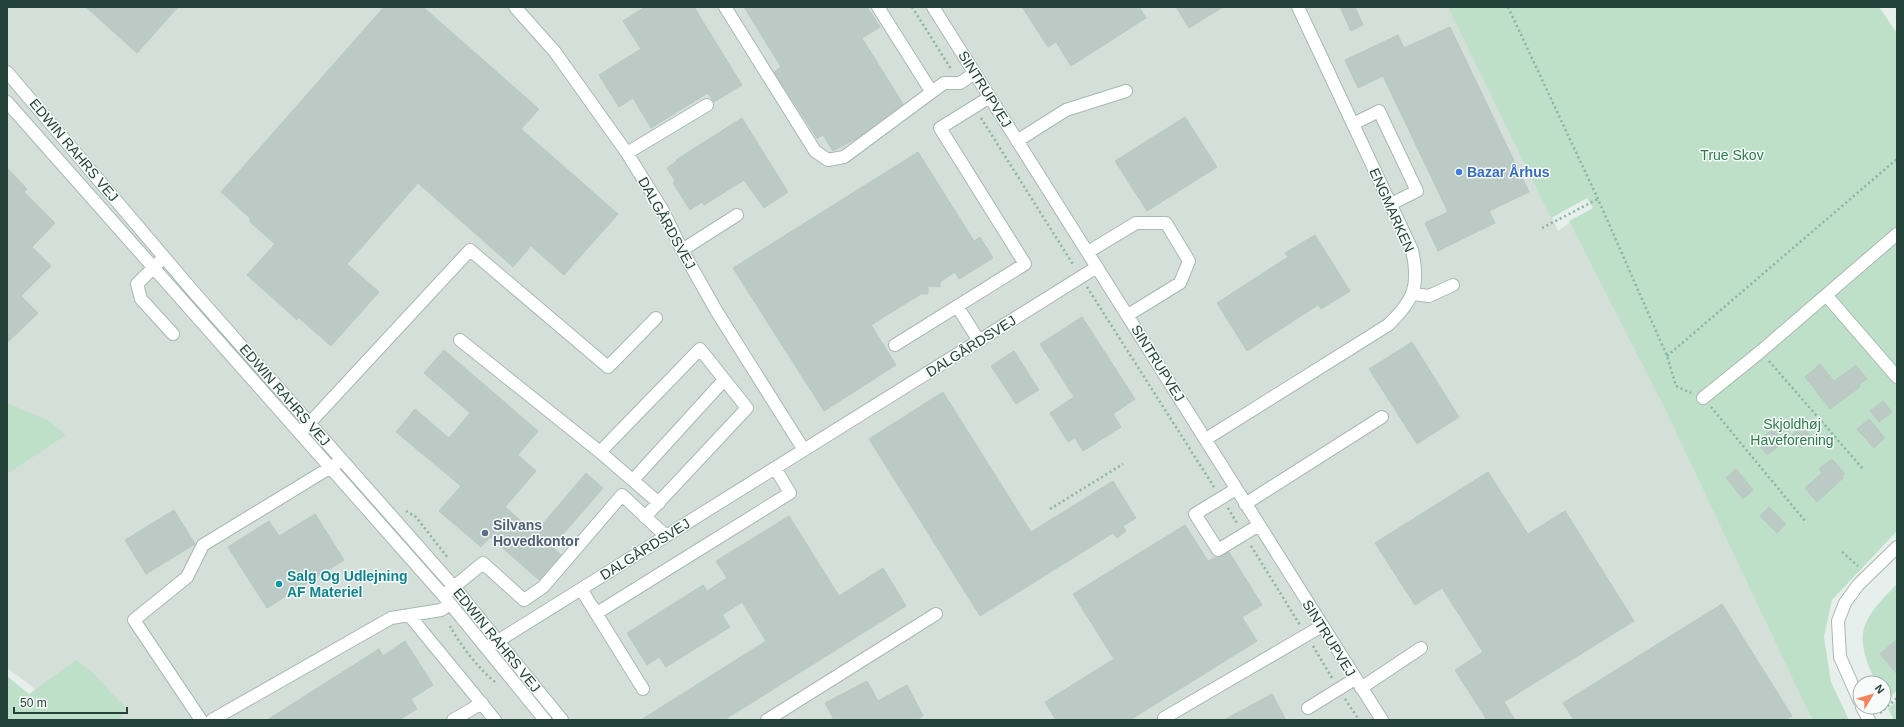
<svg xmlns="http://www.w3.org/2000/svg" width="1904" height="727" viewBox="0 0 1904 727" font-family="Arial,sans-serif">
  <rect width="100%" height="100%" fill="#e6efeb"/>
  <!-- built -->
  <path fill="#d4dfda" d="M7 7H1460L1558 231 1575 219 1812 720H77L7 668Z"/>
  <!-- green -->
  <path fill="#bfe0c8" d="M1448 7H1879L1897 33V531L1832 600 1824 637 1831 682 1849 720H1812L1661 401 1569 221 1593 208 1587 198 1551 218Z
    M7 403 48 420 66 435 7 474Z
    M1897 584V639L1880 654 1897 674V690L1885 703 1884 683H1876C1853 634 1860 621 1897 584Z
    M76 660 93 673 126 708 119 720H7V676L29 694Z
    M1897 700V720H1894L1888 709Z"/>
  <!-- building -->
  <path fill="#bbcac4" stroke="#b8c9c2" d="M86 7H178L137 53Z
    M384 7H423L539 109 521 129 618 214 564 275 531 246 513 267 418 183 347 264 379 292 331 346 299 318 297 320 247 275 275 244 250 222V218L221 192Z
    M645 7H694L742 85 714 102 708 93 651 128 633 98 619 107 599 75 641 49 623 21Z
    M744 7H867L880 27 862 38 903 104 859 137 833 151 823 135 817 138 774 72 781 67Z
    M1022 7H1139L1146 18 1071 66 1056 42 1048 47Z
    M1176 7H1223L1189 28Z
    M1340 7H1355L1363 25 1351 31Z
    M1450 27 1529 192 1489 211 1495 223 1438 251 1425 223 1448 212 1383 76 1358 88 1345 60 1398 35 1404 48Z
    M1185 117 1217 167 1147 211 1115 161Z
    M742 118 788 192 764 208 744 180 704 205 702 202 690 210 673 183 675 181 667 168 677 161 676 160Z
    M918 152 974 241 980 237 993 258 959 279 955 272 940 282V287L928 286V294H921L871 325 896 365 824 411 733 268Z
    M7 168 27 189 24 192 55 223 32 247 51 266 21 296 38 313 7 343Z
    M1315 235 1350 291 1321 309 1318 305 1247 351 1217 303 1288 257 1285 253Z
    M1082 317 1135 399 1113 414 1121 427 1083 451 1075 438 1068 442 1050 413 1074 397 1040 344Z
    M1412 342 1459 417 1417 444 1369 369Z
    M444 350 538 431 518 455 536 471 505 507 535 533 586 473 603 488 552 547 561 555 539 580 490 537 481 547 439 511 461 486 396 432 415 409 449 438 470 413 424 373Z
    M1014 351 1039 390 1016 404 991 366Z
    M1820 364 1834 381 1856 365 1867 379 1859 385 1860 387 1830 409 1805 377Z
    M943 392 1031 532 1113 481 1136 518 1123 526 1126 531 1117 538 1113 533 980 616 869 439Z
    M1883 401 1892 412 1879 422 1870 411Z
    M1869 419 1885 438 1874 448 1857 429Z
    M1802 426 1813 438 1801 448 1791 436Z
    M1773 429 1784 442 1767 455 1757 442Z
    M1832 459 1845 474 1842 477 1843 478 1817 502 1805 488 1822 473 1819 469Z
    M1736 469 1753 490 1743 499 1726 478Z
    M1488 472 1528 534 1565 511 1634 621 1504 702 1515 720H1487L1455 670 1483 652 1442 588 1415 605 1375 543Z
    M1769 507 1786 524 1777 533 1760 516Z
    M174 510 195 544 146 574 125 540Z
    M315 514 344 560 267 608 228 547 269 521 279 536Z
    M789 516 839 596 883 568 906 606 724 720H641L766 641 742 602 722 615 730 627 666 667 659 657 647 665 627 633 703 585 707 591 727 578 716 561Z
    M1185 525 1208 561 1229 552 1262 605 1242 617 1257 641 1130 720H1056L1045 702 1114 659 1073 594Z
    M1722 604 1792 716 1785 720H1574L1563 703Z
    M1897 639V674L1880 654Z
    M405 641 433 685 411 699 417 709 399 720H267L379 649 383 656Z
    M867 681 878 701 907 685 923 716 916 720H834L825 703Z
    M1272 694 1286 720H1224Z"/>
  <g fill="none" stroke-linecap="round" stroke-linejoin="round">
    <defs>
      <path id="minor" d="M515 7 555 52 627 153 663 211 682 250 717 312 804 450
        M725 7 815 151 828 160 844 157 944 83H960L975 73
        M878 7 931 91
        M933 7 1382 720
        M7 72 192 290 454 587 562 720
        M7 102 443 595 545 720
        M1353 124 1379 111 1417 191 1391 204
        M1017 141 1066 110 1126 91
        M627 153 707 105
        M682 250 737 215
        M1088 252 1136 223H1166L1189 261 1180 283 1128 315
        M159 262 137 284 141 299 173 334
        M1413 294 1429 296 1453 285
        M1826 295 1897 377
        M957 306 979 341
        M460 340 600 452 659 503
        M895 345 1025 264 940 128 990 97
        M1703 398 1760 352 1897 234
        M305 428 470 250 608 367 656 318
        M1206 439 1388 325C1414 300 1420 286 1412 250L1298 7
        M600 452 700 349 747 408 645 517
        M633 480 724 380
        M1236 489 1195 514 1218 550 1259 525
        M1245 504 1382 417
        M581 589 643 689
        M449 591 483 563 524 600 543 587 622 495 666 536
        M597 613 790 493 775 468
        M409 615 495 720
        M493 644 1097 267
        M1361 688 1421 648
        M1860 702 1840 657 1838 621 1845 603 1858 585 1897 547
        M1862 707 1869 720
        M1308 708 1355 679
        M1164 718 1322 626
        M201 720 134 620 187 577 203 545 336 464
        M212 720 391 618 441 610 450 604
        M453 720 482 703
        M767 720 936 614"/>
    </defs>
    <!-- minor casing -->
    <use href="#minor" stroke="#a8b8b2" stroke-width="14"/>
    <!-- path -->
    <path stroke="#86b3a5" stroke-width="2.5" stroke-dasharray="2 3" stroke-linecap="butt" d="M912 7 951 69
      M1508 7 1598 199 1667 356 1676 386 1691 393
      M981 118 1074 266
      M1542 228 1598 199
      M1087 287 1214 487
      M1667 356 1897 159
      M1769 361 1863 469
      M1711 407 1805 521
      M1228 508 1238 525
      M1050 509 1123 464
      M406 511 416 517 448 558
      M1251 546 1300 625
      M1842 552 1858 566
      M450 626C460 645 479 669 495 682
      M1313 646 1332 678
      M1345 699 1359 720
      M1880 713 1897 698"/>
    <!-- minor -->
    <use href="#minor" stroke="#fff" stroke-width="12"/>
  </g>
  <!-- markers -->
  <circle fill="#3f7fe0" stroke="#f7fbf9" stroke-width="1.5" cx="1459" cy="172" r="4"/>
  <circle fill="#5c6f8a" stroke="#f7fbf9" stroke-width="1.5" cx="485" cy="533" r="4"/>
  <circle fill="#0f9aa8" stroke="#f7fbf9" stroke-width="1.5" cx="279" cy="584" r="4"/>
  <g text-anchor="middle" dominant-baseline="central" stroke-width="3" stroke-linejoin="round" paint-order="stroke">
    <!-- street labels -->
    <g font-size="14" fill="#24423a" stroke="#f7fbf9">
      <text transform="translate(985 89) rotate(58)">SINTRUPVEJ</text>
      <text transform="translate(74 150) rotate(50)">EDWIN RAHRS VEJ</text>
      <text transform="translate(1392 210) rotate(66)">ENGMARKEN</text>
      <text transform="translate(667 223) rotate(61)">DALGÅRDSVEJ</text>
      <text transform="translate(971 346) rotate(-32)">DALGÅRDSVEJ</text>
      <text transform="translate(1158 363) rotate(58)">SINTRUPVEJ</text>
      <text transform="translate(285 395) rotate(49)">EDWIN RAHRS VEJ</text>
      <text transform="translate(645 549) rotate(-32)">DALGÅRDSVEJ</text>
      <text transform="translate(1329 638) rotate(58)">SINTRUPVEJ</text>
      <text transform="translate(497 640) rotate(51)">EDWIN RAHRS VEJ</text>
    </g>
    <!-- park labels -->
    <g font-size="14" fill="#2d7a4b" stroke="#f7fbf9">
      <text x="1732" y="155">True Skov</text>
      <text x="1792" y="424">Skjoldhøj<tspan x="1792" dy="16">Haveforening</tspan></text>
    </g>
    <!-- shop labels -->
    <g font-size="14" font-weight="bold" fill="#366cbe" stroke="#f7fbf9" text-anchor="start">
      <text x="1467" y="172">Bazar Århus</text>
    </g>
    <!-- service labels -->
    <g font-size="14" font-weight="bold" fill="#4e5e75" stroke="#f7fbf9" text-anchor="start">
      <text x="493" y="525">Silvans<tspan x="493" dy="16">Hovedkontor</tspan></text>
    </g>
    <!-- culture labels -->
    <g font-size="14" font-weight="bold" fill="#0d838f" stroke="#f7fbf9" text-anchor="start">
      <text x="287" y="576">Salg Og Udlejning<tspan x="287" dy="16">AF Materiel</tspan></text>
    </g>
  </g>
  <!-- border -->
  <rect width="1904" height="727" fill="none" stroke="#24423a" stroke-width="16"/>
  <!-- north arrow -->
  <g transform="translate(1872 695) rotate(52)"><circle r="19" fill="#f7fbf9" stroke="#a3b1ad"/>
  <path d="M0-3L7 15L0 10L-7 15Z" fill="#f4845f"/>
  <text y="-6" font-size="11" font-weight="bold" text-anchor="middle" fill="#24423a">N</text>
  </g>
  <!-- scale -->
  <path d="M14 707v6h113v-6" fill="none" stroke="#24423a" stroke-width="2"/>
  <text x="20" y="707" font-size="12" fill="#24423a" stroke="#f7fbf9" stroke-width="3" paint-order="stroke">50 m</text>
</svg>
